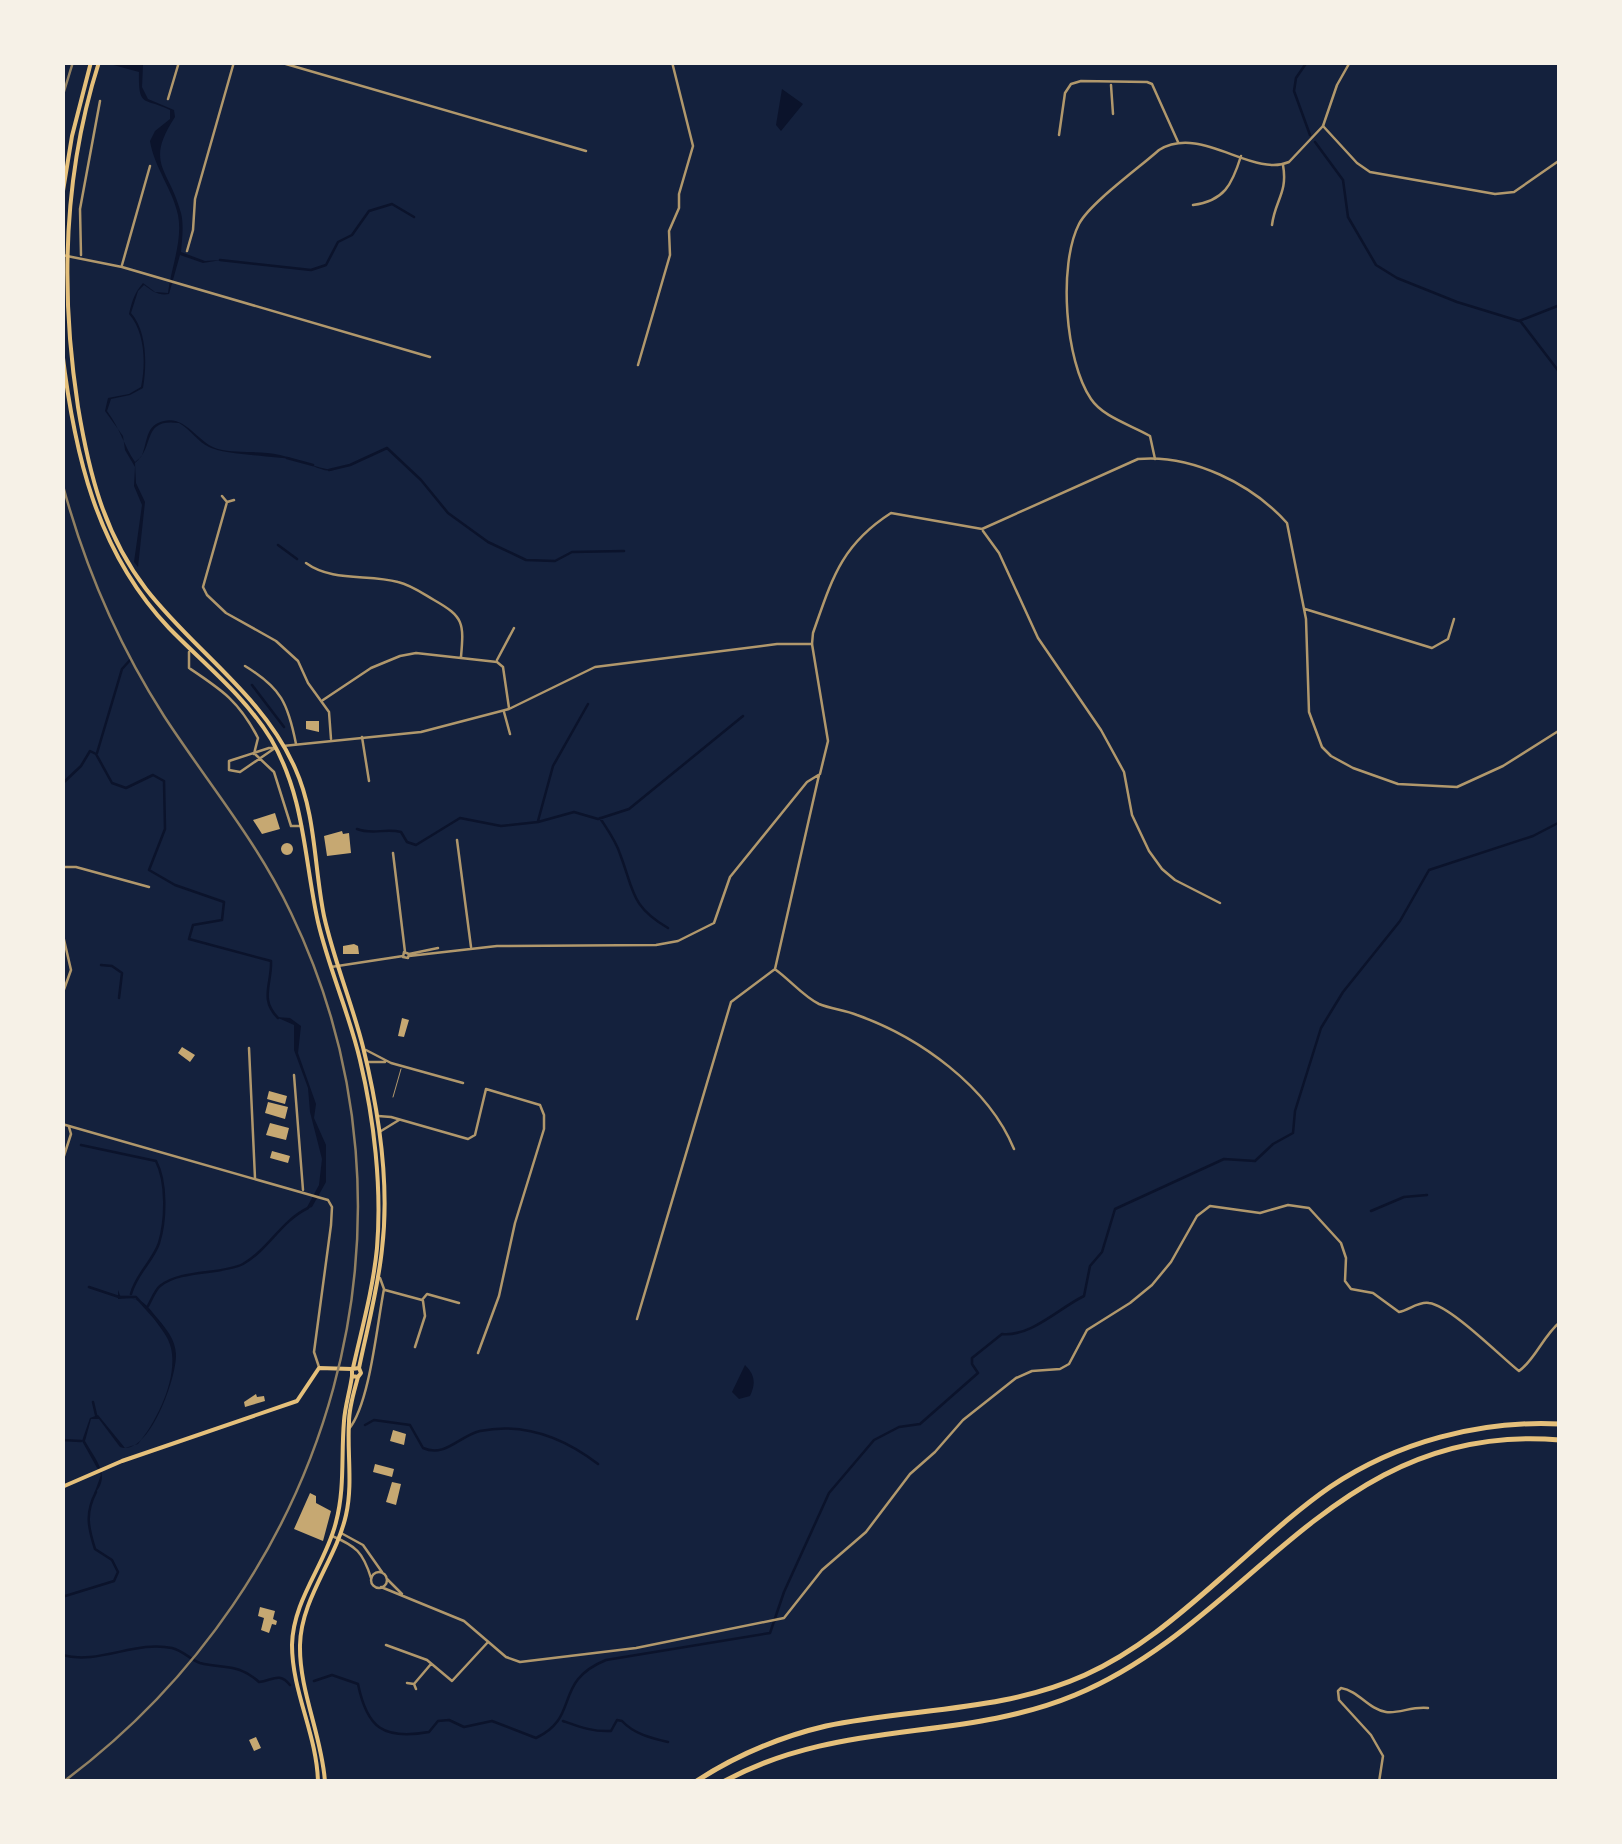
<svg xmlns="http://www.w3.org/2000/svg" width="1622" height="1844" viewBox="0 0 1622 1844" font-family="'Public Sans',sans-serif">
  <rect width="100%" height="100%" fill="#14213d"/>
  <!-- water -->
  <path fill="#0b132b" d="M106 63 143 65 142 87 148 99 174 110 175 117C144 164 169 168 181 213 184 225 182 240 181 252L205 261 221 260 203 263 180 255 169 294C159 296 152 291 144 285L138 291 131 313C147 331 147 365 143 388L130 395 111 399 107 411C121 430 124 446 135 462L141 457C147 446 145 429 158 423 185 411 196 443 218 449 237 454 260 450 280 455 297 459 316 468 333 470 321 473 310 462 296 460 275 456 225 455 209 447 198 442 191 430 179 423 141 418 156 446 135 463L136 483 145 502 138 567 134 562 142 505 134 486 135 467 125 450 123 436 105 411 108 398 129 394 141 387C146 364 145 332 129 314 132 301 135 292 143 283L155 292 168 293C171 268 183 240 178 215 173 190 154 167 150 141L155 131 170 119V110C145 97 138 109 139 72Z
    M782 89 803 104 781 131 776 125Z
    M276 1017 290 1018 301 1026 298 1053 316 1104 314 1118 326 1145V1182L312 1207 306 1209 319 1185 322 1159 310 1112 308 1088 294 1050V1025Z
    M118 1290 121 1298C143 1298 144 1302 158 1319 167 1330 175 1339 176 1354 177 1378 148 1458 120 1447L99 1419H91L85 1441C95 1459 112 1476 94 1494L101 1475 82 1441 90 1418 98 1415 125 1448 138 1444C157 1421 178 1379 171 1348 168 1336 161 1329 155 1320 145 1303 138 1296 118 1299Z
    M745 1365C755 1375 756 1383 750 1396L739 1399 732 1392Z"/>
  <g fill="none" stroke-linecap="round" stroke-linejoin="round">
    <!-- stream -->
    <path stroke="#0b132b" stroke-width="2.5" d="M1307 62 1296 78 1294 91 1310 135
      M1315 142 1343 180 1348 217 1376 265 1397 278 1457 302 1519 321 1560 305
      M220 260 311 270 326 265 338 242 352 235 369 211 392 204 414 217
      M1521 322 1560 373
      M287 458 313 465
      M329 470 350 465 387 448 421 480 448 513 488 542 526 560 555 561 572 552 624 551
      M278 545 297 559
      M252 685 284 727
      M97 753 122 669 131 659
      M62 784 81 766 90 751 96 754 112 783 126 788 153 775 164 781 165 829 149 870 175 885 224 902 222 920 193 925 189 939 271 961C272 984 259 999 278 1018
      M600 818C607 829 616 841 620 854 634 890 630 906 668 928
      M538 821 553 766 588 704
      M357 829C372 835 386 828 401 832L407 842 416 845 460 818 501 826 538 822 574 812 598 819 629 809 743 716
      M101 965 112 966 122 973 119 998
      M81 1145 156 1161C167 1182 166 1220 159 1243 153 1261 136 1274 131 1294
      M1371 1211 1404 1197 1427 1195
      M89 1287 119 1297H136L161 1325
      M148 1306C151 1301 155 1290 160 1286 181 1269 221 1275 243 1264 269 1249 281 1221 308 1208
      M93 1402 96 1415
      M365 1425 374 1420 410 1425 423 1448C445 1458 459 1436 480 1431 524 1422 564 1438 598 1464
      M62 1440 81 1441
      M62 1597 114 1581 118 1572 112 1560 95 1549C88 1527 85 1513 96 1492
      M62 1655C99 1665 136 1640 172 1648 182 1650 191 1660 200 1663 224 1669 238 1663 259 1682 272 1681 279 1671 290 1685
      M314 1681 332 1675 358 1684C367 1728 383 1740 429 1732L438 1721 449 1720 464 1727 492 1721 536 1738C581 1717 552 1682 606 1660L770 1633 784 1592 829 1493 874 1440 899 1427 920 1424 978 1373 972 1364V1358L1002 1334C1031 1337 1059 1308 1084 1296L1090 1266 1102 1252 1115 1209 1224 1159 1255 1161 1273 1144 1293 1133 1295 1111 1321 1028 1343 992 1400 921 1429 870 1533 836 1560 822
      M563 1721C580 1727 593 1732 611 1731L617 1720 622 1721C634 1734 651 1738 668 1742"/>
  </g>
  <!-- building -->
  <path fill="#c6a872" d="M306 721H319V732L306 729Z
    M275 813 280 829 262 834 253 820Z
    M342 831 343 834 349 833 351 853 327 856 324 836Z
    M281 849a6 6 0 1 1 12 0a6 6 0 1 1-12 0Z
    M354 944 358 946 359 954H343V946Z
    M402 1018 409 1020 404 1037 398 1036Z
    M182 1047 195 1055 190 1062 178 1053Z
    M269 1091 287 1096 285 1104 267 1099Z
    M268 1102 288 1107 285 1119 265 1113Z
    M270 1123 289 1128 286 1140 266 1135Z
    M272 1151 290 1156 288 1163 270 1158Z
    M256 1394 257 1397 264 1396 265 1401 245 1407 244 1402Z
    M393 1430 406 1434 404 1445 390 1441Z
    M375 1464 394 1469 392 1477 373 1472Z
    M392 1482 401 1484 396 1505 386 1502Z
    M310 1493 316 1496V1503L331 1511 323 1541 294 1529Z
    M260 1607 275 1611 273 1619 277 1621 276 1625 272 1624 269 1633 261 1630 264 1618 258 1616Z
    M256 1737 261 1748 254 1751 249 1740Z"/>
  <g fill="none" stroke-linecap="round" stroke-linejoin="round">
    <!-- service -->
    <path stroke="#b1986c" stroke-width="1" d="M393 1097 401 1069"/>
    <!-- minor -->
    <path stroke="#b1986c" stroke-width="2.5" d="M279 62 586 151
      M1111 85 1113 114
      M168 99 179 62
      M1323 126 1357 163 1370 172 1495 194 1514 192 1560 160
      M1059 135 1065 93 1071 84 1081 81 1147 82 1152 84 1178 142
      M1193 205C1224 201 1232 185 1241 156
      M1272 225C1275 200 1288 193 1283 165
      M187 251 193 230 195 199 234 62
      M62 255 122 267 430 357
      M81 255 80 209 100 101
      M122 265 150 166
      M638 365 670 255 669 231 679 208V194L693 146 672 62
      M222 496 227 502 234 500
      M227 502 203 587 207 595 226 613 276 641 298 661 308 683 329 712 331 739
      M983 531 999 553 1038 638 1101 730 1124 772 1132 815 1149 851 1162 869 1175 880 1220 903
      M306 563C332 582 368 574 398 582 411 585 422 593 434 600 464 617 464 623 461 657
      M1305 609 1432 648 1448 639 1454 619
      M189 652V668C222 690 239 701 258 738L254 754
      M497 660 514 628
      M245 666C281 688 288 703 296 744
      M323 700 371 668 400 656 416 653 497 662 503 667 509 708
      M504 712 510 734
      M362 737 369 781
      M269 748H275L240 772 229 770V761Z
      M256 755 274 772 291 826H302
      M457 840 471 947
      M393 853 405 952
      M62 867H76L149 887
      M404 952 409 954 408 958 403 957Z
      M409 954 438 948
      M409 956 497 946 656 945 678 941 714 923 730 877 807 782 820 774 828 741 812 644 813 633C832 579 841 545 891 513L982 529 1138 459C1192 454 1252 484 1287 523L1306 619 1309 712 1322 747 1331 756 1353 768 1398 784 1457 787 1503 766 1560 730
      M331 967 403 956
      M776 970C790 980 804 997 819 1004 831 1009 845 1010 857 1015 919 1037 988 1086 1014 1149
      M249 1048 255 1178
      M366 1050 391 1063 463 1083
      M368 1062H385
      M294 1075 303 1190
      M378 1116 391 1117 468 1139 475 1135 486 1089 540 1105 544 1115V1129L515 1223 499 1296 478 1353
      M381 1131 399 1120
      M62 1162 71 1134 69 1127
      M385 1290 422 1300 427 1294 459 1303
      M637 1319 731 1002 775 969 819 775
      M415 1347 425 1316 423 1301
      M349 1429C370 1403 377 1324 384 1289L380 1278
      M341 1533 363 1545 382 1572
      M332 1536C356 1546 363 1552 371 1578
      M371 1580a8 8 0 1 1 16 0a8 8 0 1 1-16 0Z
      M387 1579 402 1594
      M381 1587 464 1621 506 1657 520 1662 636 1648 784 1618 822 1570 866 1532 910 1474 935 1452 963 1420 1016 1378 1032 1371 1060 1369 1069 1364 1087 1330 1130 1303 1152 1285 1171 1262 1197 1216 1210 1206 1260 1213 1288 1205 1309 1208 1341 1243 1346 1258 1345 1281 1351 1289 1373 1293 1399 1312C1409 1310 1419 1301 1429 1303 1451 1306 1500 1356 1519 1371 1535 1360 1543 1336 1560 1322
      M386 1645 427 1660 452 1681 488 1642
      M407 1683 414 1684 416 1689
      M414 1684 431 1664
      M1379 1782 1383 1756 1371 1735 1339 1700 1338 1691 1341 1688C1359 1691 1368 1709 1386 1712 1399 1714 1412 1706 1428 1708"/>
    <!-- tertiary -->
    <path stroke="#b1986c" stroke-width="2.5" d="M1155 459 1150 436C1131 425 1103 417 1091 399 1065 361 1058 265 1079 224 1090 203 1139 168 1159 150 1201 124 1252 178 1289 162L1323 126 1337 85 1350 62
      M283 746 421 732 509 709 595 667 777 644H812
      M62 931 71 970 62 995
      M62 1124 328 1200 332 1207 331 1225 314 1352 319 1367"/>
    <!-- secondary -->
    <path stroke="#e5c07b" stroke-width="4" d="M62 1487 122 1461 297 1401 319 1368 352 1369"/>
    <!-- primary -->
    <path stroke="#e5c07b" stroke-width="4" d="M99 62C63 175 60 290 78 407 89 473 104 534 146 589 194 651 262 694 295 768 316 814 314 867 324 916 334 961 352 1003 363 1047 379 1112 390 1183 382 1249 378 1289 367 1329 359 1368L361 1373 358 1377 352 1376V1369L359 1368
      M62 197 72 136 91 62
      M62 350C74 452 96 551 169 628 204 664 244 695 271 739 305 797 304 859 318 922 329 969 349 1013 360 1060 374 1119 382 1187 377 1248 373 1289 362 1328 353 1368
      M318 1782C317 1735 292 1692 292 1645 293 1599 326 1564 336 1522 345 1488 341 1456 344 1421 345 1406 350 1391 352 1376
      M325 1782C322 1736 299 1691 300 1645 301 1598 336 1560 346 1515 353 1484 347 1453 349 1422 349 1407 354 1392 358 1377"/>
    <!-- motorway -->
    <path stroke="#e5c07b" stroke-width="5" d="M695 1782C735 1756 779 1737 826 1726 913 1708 1003 1712 1085 1675 1136 1652 1178 1616 1220 1579 1256 1548 1291 1514 1330 1487 1397 1442 1480 1420 1560 1424
      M723 1782C839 1718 960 1743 1075 1695 1253 1621 1334 1420 1560 1440"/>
    <!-- rail -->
    <path stroke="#918062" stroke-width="2.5" d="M62 98 73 62
      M62 482C84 565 118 644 164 716 207 782 257 841 291 913 439 1221 332 1582 63 1782"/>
  </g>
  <!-- border -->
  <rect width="1622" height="1844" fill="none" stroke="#f6f1e7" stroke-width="130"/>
</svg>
